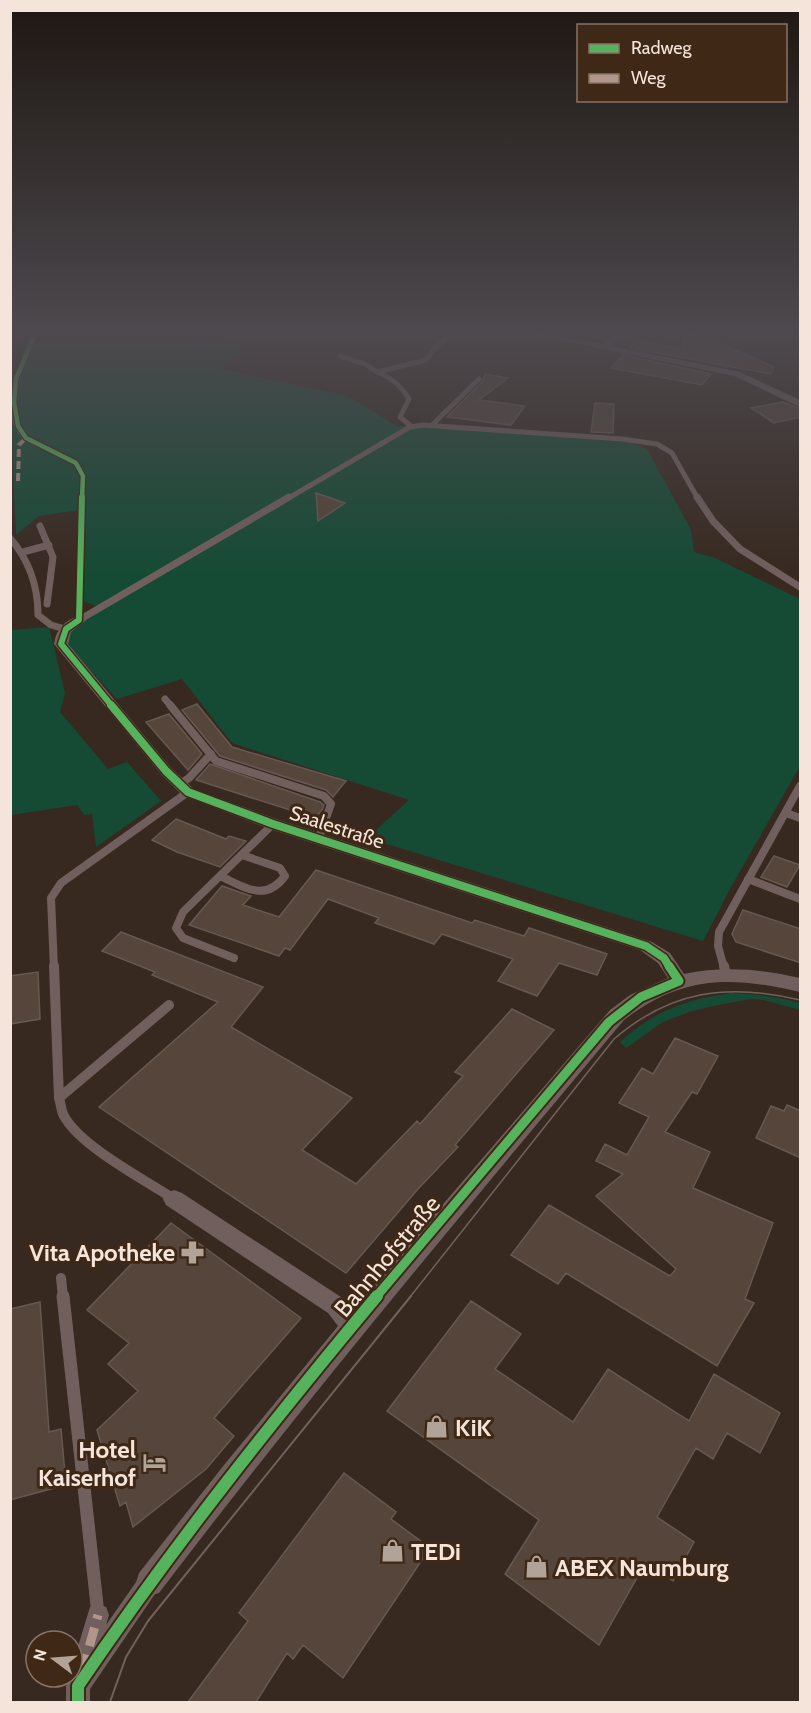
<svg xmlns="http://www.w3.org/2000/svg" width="811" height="1713" viewBox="0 0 811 1713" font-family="Cabin,sans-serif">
  <rect width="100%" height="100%" fill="#372920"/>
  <!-- green -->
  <path fill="#154b35" d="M30 334H178L249 347 219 369 348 396 398 427 412 424 607 440 633 443 647 449 691 530 694 552 715 558 800 599V766L731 887 703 941 367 838 409 800 232 743 182 679 117 699 66 644 62 633 98 607 76 598 79 510 39 516 16 535 10 382Z
    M49 627 65 693 60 712 108 769 127 762 161 801 96 847 92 814 84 815 77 805 11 815V630Z
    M732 993C755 994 778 997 800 1003V1010L764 1000 751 999 718 1005 692 1011 663 1022 626 1048 620 1042C654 1011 687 999 732 993Z"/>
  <!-- building -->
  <path fill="#55453a" stroke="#655952" stroke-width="1.5" d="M684 334H700L774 367 771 374 630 348 637 340 683 349Z
    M623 355 711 374 702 385 611 368Z
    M485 374 508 378 479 400 525 406 511 425 447 417 482 382Z
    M783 402 801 409V417L774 423 751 408Z
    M595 403 614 404 613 433 591 432Z
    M316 493 345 503 318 521Z
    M197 704 232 747 346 781 333 797 326 790 220 756 182 710Z
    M169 714 202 754 188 770 146 722Z
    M210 764 320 802 324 805 322 810 315 818 196 780Z
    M176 819 226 839 229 836 246 841 220 867 177 852 152 840Z
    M774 856 800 865 787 887 761 877Z
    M316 870 472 923 475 920 524 936 529 928 607 954 597 975 559 963 537 996 498 981 513 959 442 934 434 944 375 923 379 918 328 899 290 950 285 948 279 956 189 925 222 886 251 896 243 905 279 917Z
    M743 910 801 929V963L736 942 732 934Z
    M121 932 263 987 231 1027 352 1098 302 1150 356 1184 417 1121 420 1124 463 1076 455 1072 512 1009 554 1030 455 1145 458 1147 418 1189 346 1273 99 1107 218 1002 152 975 155 972 102 951Z
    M38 972 40 1019 10 1024V976Z
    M675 1038 718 1056 697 1094 692 1092 665 1132 710 1152 693 1188 773 1223 745 1299 754 1303 717 1366 566 1273 558 1284 511 1255 549 1205 670 1276 676 1269 596 1196 623 1174 596 1161 605 1144 627 1155 649 1117 619 1103 642 1068 653 1074Z
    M787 1105 801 1111V1158L756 1138 771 1106 784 1111Z
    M171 1223 301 1318 214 1418 234 1436 206 1469 133 1527 126 1502 120 1506 97 1430 138 1391 108 1364 129 1343 87 1310Z
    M471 1301 521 1334 495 1369 573 1422 608 1369 689 1421 714 1374 780 1413 760 1453 727 1433 713 1459 696 1448 657 1517 694 1542 673 1581 646 1562 599 1645 505 1574 539 1520 387 1411Z
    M40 1302 49 1432 61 1429 66 1485 10 1500V1309Z
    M344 1473 396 1512 391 1519 430 1548 343 1678 303 1645 293 1659 287 1653 256 1702H188L248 1621 239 1613Z"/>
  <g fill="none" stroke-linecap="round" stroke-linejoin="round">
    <!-- service-far4 -->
    <path stroke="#715f5e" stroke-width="5" d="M35 334C24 358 3 406 20 432 27 443 49 449 60 454 70 459 80 464 83 476 85 482 83 492 82 499
      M340 356 365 364 377 372
      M432 425 479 379
      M412 427 400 417 409 399C401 386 391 377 377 372L426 360 436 347 451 334
      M287 499 410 427 423 425 622 439 657 444 672 453 698 499"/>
    <!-- service-far3 -->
    <path stroke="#715f5e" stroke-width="7" d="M697 497 713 521 740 549 800 587
      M40 526 53 557 47 604
      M10 538C29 560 38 586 38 615L51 625 65 629
      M23 552 49 545
      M79 620 82 497
      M79 620 289 497
      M165 699 171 706"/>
    <!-- service-far2 -->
    <path stroke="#715f5e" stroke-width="8" d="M170 705 216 761 324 796 331 804 319 838
      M180 784 189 778 211 754
      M786 813 800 818
      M220 876C244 887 265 903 285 876L280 868 242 855
      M748 879 800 899
      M234 958 183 938 176 928 183 912 273 824
      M54 968 51 898 61 883 188 792
      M724 968 718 946 719 932 800 786"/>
    <!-- service-far1 -->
    <path stroke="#715f5e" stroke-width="10" d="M54 966 59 1098C61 1104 61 1111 64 1116 80 1146 145 1180 174 1199
      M724 966 726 975
      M59 1098 169 1005
      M61 1278 63 1297"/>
    <!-- service -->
    <path stroke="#715f5e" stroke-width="13" d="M63 1296 98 1614"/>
    <!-- pedestrian -->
    <path fill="#715f5e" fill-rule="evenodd" d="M149 1572 157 1575 160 1583 157 1591 90 1689V1702H66V1686L69 1677H72V1666L90 1607 98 1604 106 1607 109 1615 106 1625 141 1575Z"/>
    <!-- minor -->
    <path fill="#715f5e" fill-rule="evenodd" d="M531 334H549L602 344 614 334H623L611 346 740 372 800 400V407L734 376Z
      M79 616 86 620 71 632 68 644 171 768 194 789 279 820 652 942 670 953 684 974C724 966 761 969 800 978V992C731 976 682 975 624 1020 466 1209 308 1397 159 1593L149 1596 139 1593 136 1583 139 1573 224 1465 338 1326 328 1313 166 1205 163 1199 166 1193 174 1190 182 1193 344 1299 353 1309 610 1010 630 995 668 978 658 963 640 950 267 828 182 795 161 774 54 644C56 629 65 620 79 616Z"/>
    <!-- tram-far1 -->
    <path stroke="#70615d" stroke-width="1.5" d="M410 1297 614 1039C671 990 728 983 800 1000"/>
    <!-- tram -->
    <path stroke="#70615d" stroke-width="2" d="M110 1702 126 1657 148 1621 411 1296"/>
    <defs>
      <path id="rail" d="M10 337 12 334"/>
    </defs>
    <!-- rail casing -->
    <use href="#rail" stroke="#70615d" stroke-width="4.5"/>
    <!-- rail -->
    <use href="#rail" stroke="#402817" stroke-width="3" stroke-dasharray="8" stroke-linecap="butt"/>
    <!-- quiet-far1 -->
    <path stroke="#b2968c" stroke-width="4" stroke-dasharray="8 4" stroke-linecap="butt" d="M18 481 19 445 26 438"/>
    <!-- quiet -->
    <path stroke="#b2968c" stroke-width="9" stroke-dasharray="19 9" stroke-linecap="butt" d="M82 1673 98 1615"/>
    <defs>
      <path id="cycleway-far4" d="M35 334 16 379 14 402 18 426 26 438 76 463 83 476 82 499"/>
      <path id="cycleway-far3" d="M82 497 79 620 66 629 61 644 112 706"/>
      <path id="cycleway-far2" d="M111 705 166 771 188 792 273 824 646 946 664 958 670 968"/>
      <path id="cycleway-far1" d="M376 1297 609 1022 641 997 679 981 669 966"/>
      <path id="cycleway" d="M78 1702V1686C170 1550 272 1422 377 1296"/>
    </defs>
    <!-- cycleway-far4 casing -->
    <use href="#cycleway-far4" stroke="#402817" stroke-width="7"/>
    <!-- cycleway-far3 casing -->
    <use href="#cycleway-far3" stroke="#402817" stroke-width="9"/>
    <!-- cycleway-far2 casing -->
    <use href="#cycleway-far2" stroke="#402817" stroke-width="11"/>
    <!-- cycleway-far1 casing -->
    <use href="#cycleway-far1" stroke="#402817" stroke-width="13"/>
    <!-- cycleway casing -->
    <use href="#cycleway" stroke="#402817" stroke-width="16"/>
    <!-- cycleway-far4 -->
    <use href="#cycleway-far4" stroke="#56b35d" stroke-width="4.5"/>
    <!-- cycleway-far3 -->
    <use href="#cycleway-far3" stroke="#56b35d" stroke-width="6"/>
    <!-- cycleway-far2 -->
    <use href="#cycleway-far2" stroke="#56b35d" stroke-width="8"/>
    <!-- cycleway-far1 -->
    <use href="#cycleway-far1" stroke="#56b35d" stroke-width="9"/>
    <!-- cycleway -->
    <use href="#cycleway" stroke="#56b35d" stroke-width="12"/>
  </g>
  <!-- sky -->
  <linearGradient id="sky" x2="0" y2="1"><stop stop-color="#1e1712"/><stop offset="0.58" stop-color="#4d494e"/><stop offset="1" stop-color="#4d494e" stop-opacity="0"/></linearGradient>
  <rect width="811" height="574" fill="url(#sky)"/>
  <!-- icons -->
  <defs>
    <symbol id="pharmacy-bare" viewBox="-9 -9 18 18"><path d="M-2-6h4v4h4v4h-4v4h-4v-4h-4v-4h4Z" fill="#b2a398" stroke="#402817" stroke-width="2.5" paint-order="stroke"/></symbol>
    <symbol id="shop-bare" viewBox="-9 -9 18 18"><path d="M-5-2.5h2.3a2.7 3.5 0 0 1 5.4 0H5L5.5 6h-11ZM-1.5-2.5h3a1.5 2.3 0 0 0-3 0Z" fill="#b2a398" stroke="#402817" stroke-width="2.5" paint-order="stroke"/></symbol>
    <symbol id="hotel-bare" viewBox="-9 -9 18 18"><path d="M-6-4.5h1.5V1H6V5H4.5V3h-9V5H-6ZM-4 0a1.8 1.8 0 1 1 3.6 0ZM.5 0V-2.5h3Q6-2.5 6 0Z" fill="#b2a398" stroke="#402817" stroke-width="2.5" paint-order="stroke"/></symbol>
  </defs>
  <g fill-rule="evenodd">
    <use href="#pharmacy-bare" x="176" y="1236" width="33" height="33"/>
    <use href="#shop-bare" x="420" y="1410" width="33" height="33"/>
    <use href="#hotel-bare" x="138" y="1446" width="33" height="33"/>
    <use href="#shop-bare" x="376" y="1534" width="33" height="33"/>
    <use href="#shop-bare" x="520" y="1550" width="33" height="33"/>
  </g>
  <g text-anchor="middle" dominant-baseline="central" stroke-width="6" stroke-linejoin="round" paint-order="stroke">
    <!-- street labels -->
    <g font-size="20" fill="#f4e4d9" stroke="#402817">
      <text transform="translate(337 827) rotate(18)">Saalestraße</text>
    </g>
    <!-- near-poi labels -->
    <g font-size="24" font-weight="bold" fill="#f4e4d9" stroke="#402817" text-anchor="start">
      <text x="175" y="1252" text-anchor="end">Vita Apotheke</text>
      <text x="455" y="1427">KiK</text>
      <text x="136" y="1449" text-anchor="end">Hotel<tspan x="136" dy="28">Kaiserhof</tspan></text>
      <text x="411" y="1551">TEDi</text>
      <text x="555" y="1567">ABEX Naumburg</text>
    </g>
    <!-- near-street labels -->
    <g font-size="24" fill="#f4e4d9" stroke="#402817">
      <text transform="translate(387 1256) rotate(-50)">Bahnhofstraße</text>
    </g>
  </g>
  <!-- border -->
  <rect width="811" height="1713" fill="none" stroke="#f4e4d9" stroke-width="24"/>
  <!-- legend -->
  <rect x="577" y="24" width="210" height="78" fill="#402817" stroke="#887365" stroke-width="1.5"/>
  <rect x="589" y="44" width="30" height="9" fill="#56b35d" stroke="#887365" stroke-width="1.5"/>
  <text x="631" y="54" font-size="18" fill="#f4e4d9">Radweg</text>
  <rect x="589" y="74" width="30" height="9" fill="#b2968c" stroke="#887365" stroke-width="1.5"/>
  <text x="631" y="84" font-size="18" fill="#f4e4d9">Weg</text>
  <!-- north arrow -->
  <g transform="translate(54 1659) rotate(286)"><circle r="28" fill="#402817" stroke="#887365" stroke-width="1.5"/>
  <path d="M0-4.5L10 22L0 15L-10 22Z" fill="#b2a398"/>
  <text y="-9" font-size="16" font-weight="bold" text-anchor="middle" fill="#f4e4d9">N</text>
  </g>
</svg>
